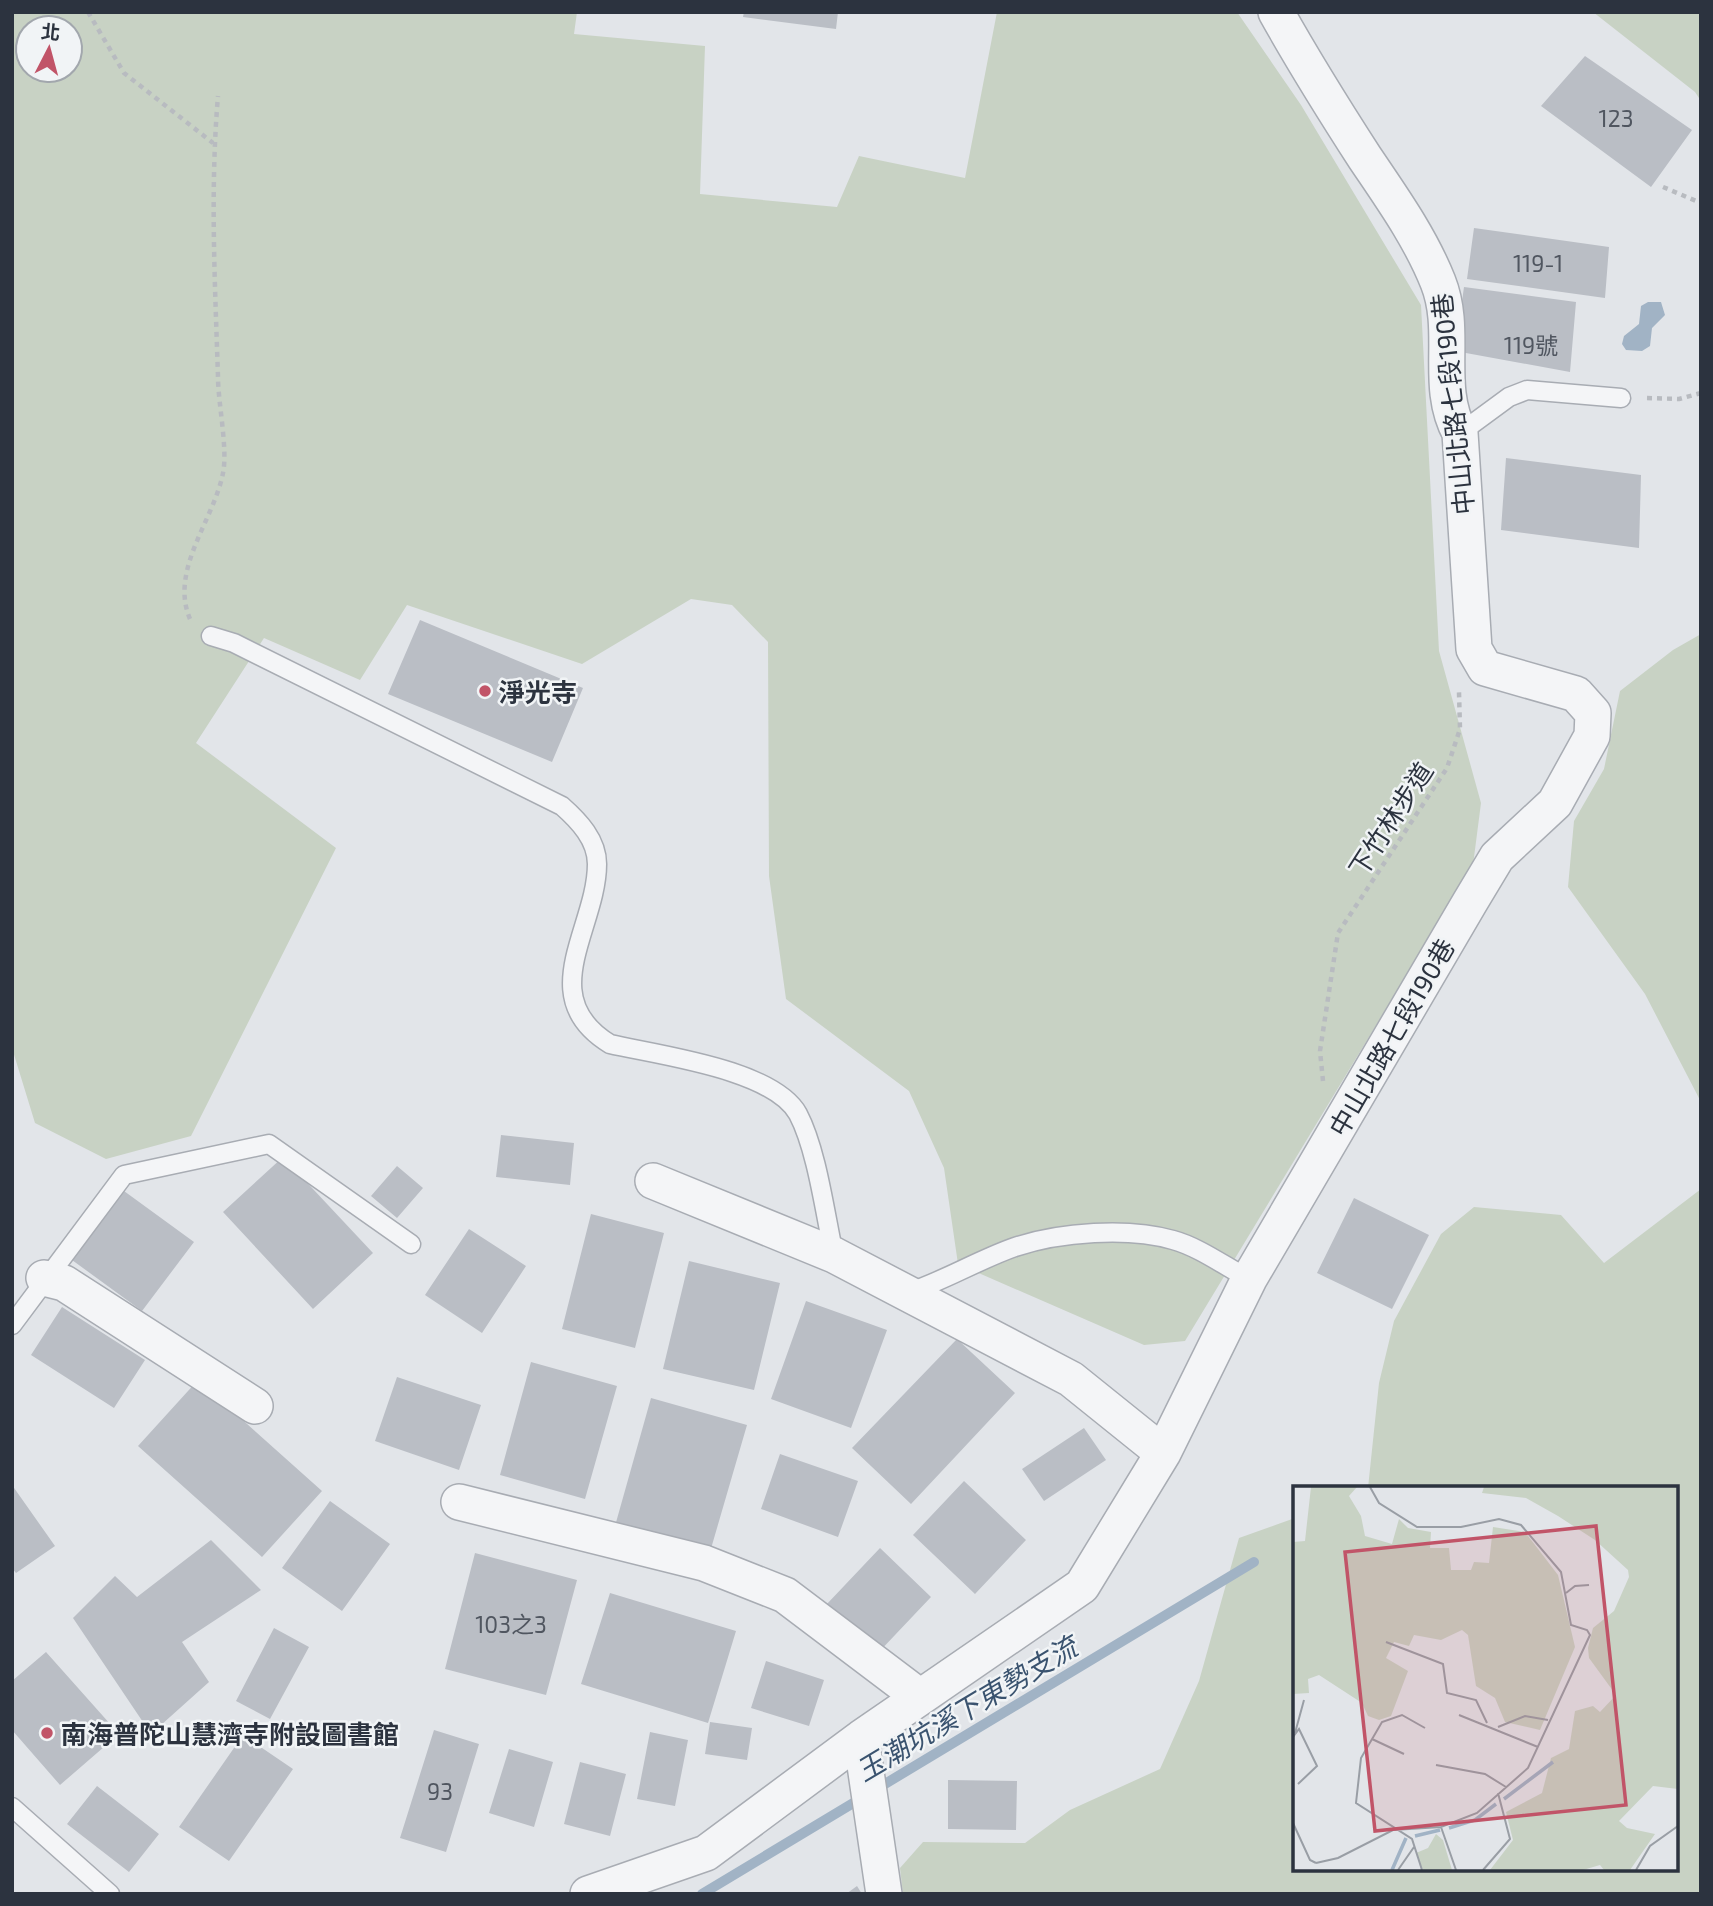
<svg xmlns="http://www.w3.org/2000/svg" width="1713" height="1906" viewBox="0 0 1713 1906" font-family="'Exo 2','Noto Sans TC',sans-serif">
  <rect width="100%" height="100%" fill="#e2e5e9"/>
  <!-- green -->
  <path fill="#c8d2c4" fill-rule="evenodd" d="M12 12H577L574 34 705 46 700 194 837 207 859 156 965 178 997 12H1237L1301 105 1421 305 1439 651 1481 803 1473 865 1185 1341 1144 1345 958 1264 944 1168 909 1091 786 999 769 876 768 642 732 605 691 599 582 664 407 605 360 680 264 638 196 743 336 848 191 1136 106 1159 35 1123 12 1048ZM28 28H70V70H28Z
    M1593 12H1701V101L1695 92Z
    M1701 634V1102L1645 994 1568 887 1574 821 1604 769 1620 691 1673 650Z
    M1701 1189V1894H903L900 1868 923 1842 1025 1843 1070 1810 1160 1769 1199 1681 1239 1538 1295 1518V1869H1676V1488H1368L1379 1383 1394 1321 1441 1234 1474 1207 1561 1215 1604 1263Z"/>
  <!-- water -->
  <path fill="#a1b3c5" d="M1648 302H1661L1665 315 1652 328 1650 346 1642 351 1626 350 1622 344 1624 336 1639 324 1641 306Z"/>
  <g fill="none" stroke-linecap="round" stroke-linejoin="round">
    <!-- stream -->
    <path stroke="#a1b3c5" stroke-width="10" d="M702 1894 1254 1562"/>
  </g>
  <!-- building -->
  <path fill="#babec5" d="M744 12H838L836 29 743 17Z
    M1585 56 1692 130 1651 187 1541 106Z
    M1474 228 1609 247 1605 298 1467 279Z
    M1464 287 1576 302 1570 372 1455 351Z
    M1506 458 1641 475 1639 548 1501 530Z
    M420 620 583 688 552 762 388 694Z
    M501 1135 574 1143 570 1185 496 1177Z
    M283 1157 373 1253 313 1309 223 1212Z
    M397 1166 423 1188 397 1218 371 1196Z
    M124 1191 194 1242 142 1311 72 1260Z
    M1354 1198 1429 1235 1392 1309 1317 1273Z
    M591 1214 664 1233 635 1348 562 1329Z
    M469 1229 526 1266 482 1333 425 1295Z
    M689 1261 780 1283 754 1390 663 1369Z
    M806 1301 887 1330 851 1428 771 1399Z
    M62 1307 145 1360 114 1408 31 1355Z
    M957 1339 1015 1393 911 1504 852 1448Z
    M531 1362 617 1386 585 1499 500 1475Z
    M397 1377 481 1405 459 1470 375 1441Z
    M198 1380 322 1491 262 1557 138 1446Z
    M651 1398 747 1425 710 1552 615 1526Z
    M1084 1428 1106 1460 1044 1501 1022 1469Z
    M780 1454 858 1481 838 1537 761 1509Z
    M964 1481 1026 1540 975 1594 913 1535Z
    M12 1485 55 1546 16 1573 12 1568Z
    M330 1501 390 1544 342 1611 282 1568Z
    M211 1540 261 1590 182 1642 209 1682 151 1734 73 1618 115 1576 137 1597Z
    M880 1548 931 1597 877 1654 826 1605Z
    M475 1553 577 1580 546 1695 445 1669Z
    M610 1593 736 1631 708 1723 581 1684Z
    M274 1628 309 1647 270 1719 236 1701Z
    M46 1652 119 1734 60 1785 12 1730V1681Z
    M766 1661 824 1680 809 1726 751 1708Z
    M710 1722 752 1728 747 1760 705 1754Z
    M434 1730 479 1744 446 1852 400 1838Z
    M650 1732 688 1740 675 1806 637 1799Z
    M243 1735 293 1769 229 1861 179 1827Z
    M509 1749 553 1762 534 1827 489 1813Z
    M580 1762 626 1774 610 1836 564 1824Z
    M948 1780 1017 1781 1016 1830 948 1829Z
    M97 1786 159 1834 129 1872 67 1824Z
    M857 1886 862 1894H846Z"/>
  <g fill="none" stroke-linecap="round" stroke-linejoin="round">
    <defs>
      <path id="service" d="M1460 433 1509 397 1527 390 1621 398
        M211 636 234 643 562 806C579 821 597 840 597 864 597 928 533 997 610 1044 657 1055 773 1069 798 1114 817 1150 825 1214 834 1255
        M907 1293C944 1281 978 1260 1015 1247 1060 1232 1128 1227 1173 1240 1199 1247 1226 1267 1249 1279
        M12 1325 124 1175 269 1144 411 1244
        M12 1807 110 1894"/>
      <path id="minor" d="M653 1181 834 1255 1071 1379 1163 1453
        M44 1278 64 1283 255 1406
        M459 1502 704 1563 785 1595 920 1697
        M861 1738 884 1894
        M588 1894 706 1853 861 1738 1082 1586 1163 1453 1249 1279 1470 902 1497 857 1555 803 1592 736 1593 713 1576 694 1485 668 1474 649 1460 433C1434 386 1458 332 1438 282 1420 237 1392 198 1365 158 1334 110 1304 62 1276 12"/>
    </defs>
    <!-- service casing -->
    <use href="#service" stroke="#a8acb3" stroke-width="21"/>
    <!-- minor casing -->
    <use href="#minor" stroke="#a8acb3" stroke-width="38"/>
    <!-- path -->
    <path stroke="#b8bbc0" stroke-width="4.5" stroke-dasharray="5 5" stroke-linecap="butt" d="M88 12 124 73 213 143
      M1663 187 1701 203
      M1647 398 1679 399 1701 393
      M190 619C169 570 214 520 223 473 228 449 218 403 218 377 215 283 210 190 218 96
      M1323 1081 1320 1051 1338 933 1447 768 1460 729 1459 692"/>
    <!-- service -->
    <use href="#service" stroke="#f4f5f7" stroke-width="18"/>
    <!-- minor -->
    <use href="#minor" stroke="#f4f5f7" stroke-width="35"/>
  </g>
  <!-- markers -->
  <g fill="#c15468" stroke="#f1f4f6" stroke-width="2.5">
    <circle cx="485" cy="691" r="7"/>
    <circle cx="47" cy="1733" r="7"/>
  </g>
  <g text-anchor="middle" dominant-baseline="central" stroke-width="5" stroke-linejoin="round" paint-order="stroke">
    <!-- number labels -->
    <g font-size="23" fill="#505660">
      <text x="1616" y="118">123</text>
      <text x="1538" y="263">119-1</text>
      <text x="1531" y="345">119號</text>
      <text x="511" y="1624">103之3</text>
      <text x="440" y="1791">93</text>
    </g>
    <!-- street labels -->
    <g font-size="26" fill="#2c333f" stroke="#f1f4f6">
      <text transform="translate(1452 404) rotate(-96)">中山北路七段190巷</text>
      <text transform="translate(1390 819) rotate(-57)">下竹林步道</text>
      <text transform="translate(1391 1037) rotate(-60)">中山北路七段190巷</text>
    </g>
    <!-- poi labels -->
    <g font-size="26" font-weight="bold" fill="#2c333f" stroke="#f1f4f6" text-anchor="start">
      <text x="499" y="691">淨光寺</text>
      <text x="61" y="1733">南海普陀山慧濟寺附設圖書館</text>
    </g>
    <!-- water labels -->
    <g font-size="28" font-style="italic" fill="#3a536f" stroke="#f1f4f6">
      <text transform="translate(966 1708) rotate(-31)">玉潮坑溪下東勢支流</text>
    </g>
  </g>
  <!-- overview -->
  <g transform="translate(1293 1486)">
    <rect width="385" height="385" fill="#e2e5e9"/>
    <path d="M18 1H64L56 10 68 30 72 50 99 58 106 33 115 42 138 46 137 62H156L158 84H178L181 76 196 77 200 41 232 46 265 89 282 161 247 244 212 236 202 212 183 200 175 149 169 144 148 154 121 149 116 160 101 156 93 172 115 185 98 230 86 234 75 230 69 217 26 189 15 193 16 207 0 208V56L12 55ZM191 1H385V303L360 300 326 335 334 342 362 348 337 384H311L307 379 290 384H197L220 354 213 326 249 307 258 272 276 263 282 225 300 220 307 226 323 209 296 172 295 162 300 142 321 125 336 91 335 84 302 54 265 30 233 12 189 7ZM143 348 150 354 159 384H130L123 367 135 362Z" fill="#c8d2c4"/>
    <path fill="none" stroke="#a1b3c5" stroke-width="3.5" d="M211 313 260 276M156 342 182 334 203 318M122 350 147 344M99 384 113 352"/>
    <path fill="none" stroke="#999ea5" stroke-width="2" d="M273 107 282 100 296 99M93 156 150 178 154 207 183 214 194 237M166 229 245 261M205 241 232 230 255 234M2 247 11 214M0 251 6 243 24 280 5 298M79 253 111 268M143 279 192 288 213 301M0 337 17 374 23 377M148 341 163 384M23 377 45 372 100 344 148 341 184 327 235 282 297 149 294 144 278 139 268 86 228 39 206 33 168 41H124L86 17 77 1M105 384 121 361M129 384 119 353 63 317 68 272 89 236 109 229 132 242M190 384 217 353 205 307M343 384 357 360 385 340"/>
    <path fill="#c15468" fill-opacity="0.15" stroke="#c15468" stroke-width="3.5" d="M303 40 333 319 82 345 52 66Z"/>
    <rect width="385" height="385" fill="none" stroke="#2c333f" stroke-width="3.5"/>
  </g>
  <!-- border -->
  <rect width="1713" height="1906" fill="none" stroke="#2c333f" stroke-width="28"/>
  <!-- north arrow -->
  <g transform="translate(49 49) rotate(6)"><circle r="33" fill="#f1f4f6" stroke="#a2a7ad" stroke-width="2"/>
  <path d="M0-5L12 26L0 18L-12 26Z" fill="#c15468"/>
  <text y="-10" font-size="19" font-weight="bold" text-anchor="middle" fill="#2c333f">北</text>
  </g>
</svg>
